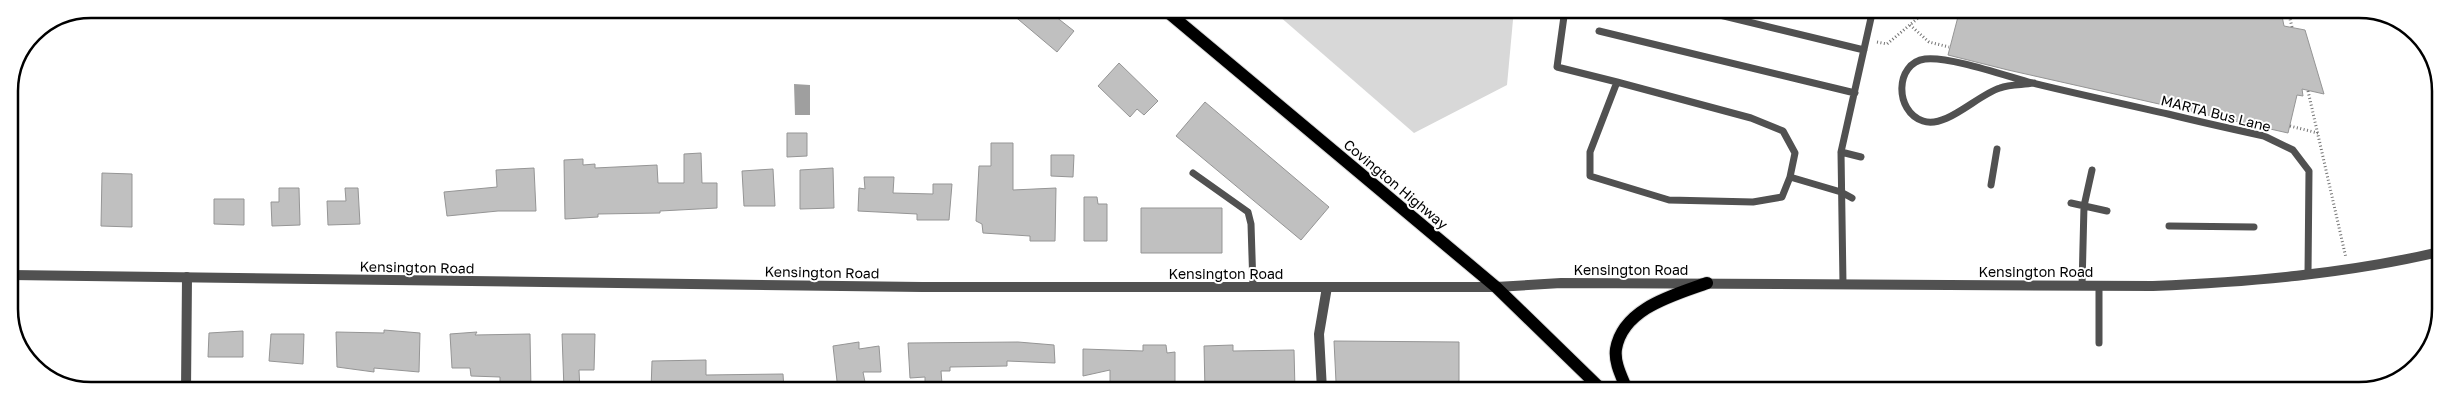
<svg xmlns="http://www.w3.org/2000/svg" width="2449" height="399" viewBox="0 0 2449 399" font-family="'Golos Text',sans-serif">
  <rect width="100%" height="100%" fill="#fff"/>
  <!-- green -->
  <path fill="#d8d8d8" d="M1271 9H1514L1507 85 1414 133Z"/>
  <!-- water -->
  <path fill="#9f9f9f" d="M794 84 810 85V115H795Z"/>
  <!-- building -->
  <path fill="#c0c0c0" stroke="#959595" d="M1006 9H1046L1074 31 1057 52Z
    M1960 9H2254L2282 16 2284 26 2305 30 2324 94 2302 89 2303 96 2297 95 2288 133 2008 70 1948 55Z
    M1119 63 1158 101 1144 115 1137 109 1130 117 1098 86Z
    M1205 102 1329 207 1301 240 1176 136Z
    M787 133H807V156L787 157Z
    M991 143H1013V190L1056 188 1055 241H1030V236L983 233 982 224 976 221 979 166H991Z
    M701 153 702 183H717V208L660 211V213L598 214V217L565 219 564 160 583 159V165L595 164V168L657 165 658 183H684V154Z
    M1051 155H1074L1073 177 1051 176Z
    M534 168 536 211H498L447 216 444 192 497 187 496 170Z
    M833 168 834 208 800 209V170Z
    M773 169 775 206H744L742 171Z
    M102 173 132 174V227L101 226Z
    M864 177H894L893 193 933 194V184H952L949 220H917V214L858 211 859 188 865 189Z
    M279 188H299L300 225 272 226 271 202H279Z
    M345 188H358L360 224 328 225 327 201H346Z
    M1084 197H1097L1098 204H1107V241H1084Z
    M214 199H244V225L214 224Z
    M1141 208H1222V253H1141Z
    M384 330 420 333 419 372 374 368V372L337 367 336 332 384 333Z
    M243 331V357H208L209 333Z
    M477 332 475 335 530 334 531 390H500V377L471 376 470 368H452L450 334Z
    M271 334H304L303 364 269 361Z
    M562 334H595L594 370H579L580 390H564Z
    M1334 341 1459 342V382H1336Z
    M859 342V349L879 346 881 372H863L866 387 838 390 833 346Z
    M1018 342 1054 345 1055 363 1007 361V366L950 367V371H941L942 384H925V377L910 378 908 343Z
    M1143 345H1166L1167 353 1175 352V390H1110V370L1083 376V349L1143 351Z
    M1233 345V351L1294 350 1295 390H1205L1204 346Z
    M706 360V375L783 374 784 390H651L652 361Z"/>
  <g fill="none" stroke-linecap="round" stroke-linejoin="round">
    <defs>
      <path id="primary" d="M1164 9 1496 287 1602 390
        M1627 390C1622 377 1614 363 1616 349 1623 308 1674 295 1707 283"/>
    </defs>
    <!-- primary casing -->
    <use href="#primary" stroke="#dbdbdb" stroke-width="14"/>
    <!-- path -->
    <path stroke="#737373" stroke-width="3" stroke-dasharray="1 2.5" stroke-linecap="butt" d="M2290 9 2289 15 2292 27
      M1910 25 1929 42 1949 47
      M1877 42 1887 44 1929 9
      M2308 91 2346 258
      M2290 126 2318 133"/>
    <!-- service -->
    <path stroke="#515151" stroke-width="7" d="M1565 9 1557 67 1617 82
      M1695 9 1864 50
      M1599 31 1855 93
      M2034 83C2023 85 2010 84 2000 88 1977 95 1946 129 1923 121 1894 111 1895 63 1925 59 1949 56 2006 76 2032 83 2077 94 2123 104 2168 114 2200 122 2232 129 2264 136L2293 150 2309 171 2308 274
      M1841 152 1861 157
      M1193 173 1248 212 1251 224 1253 287
      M1790 177 1795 153 1783 131 1751 118 1617 82 1590 152V176L1669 200 1753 202 1782 197 1790 177 1841 192 1852 198
      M1991 185 1997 149
      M2071 203 2107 211
      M2169 226 2254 227
      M1843 284 1841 152 1873 9
      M2082 286 2084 206 2092 170
      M2099 286V343"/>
    <!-- minor -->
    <path stroke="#515151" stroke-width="10" d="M186 390 187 277
      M1322 390 1319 334 1327 287"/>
    <!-- tertiary -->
    <path stroke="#515151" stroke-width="10" d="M11 275 922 287H1496L1561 283 2153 286C2249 282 2346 274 2439 252"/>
    <!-- primary -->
    <use href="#primary" stroke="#000" stroke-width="12"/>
  </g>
  <g text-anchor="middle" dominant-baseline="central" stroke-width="4" stroke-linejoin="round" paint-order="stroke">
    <!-- street labels -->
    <g font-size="14" fill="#000" stroke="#fff">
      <text transform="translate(2216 113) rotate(14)">MARTA Bus Lane</text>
      <text transform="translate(1396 184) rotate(40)">Covington Highway</text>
      <text transform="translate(417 267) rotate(1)">Kensington Road</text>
      <text x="1631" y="269">Kensington Road</text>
      <text x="2036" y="271">Kensington Road</text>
      <text transform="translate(822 272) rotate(1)">Kensington Road</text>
      <text x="1226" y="273">Kensington Road</text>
    </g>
  </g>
  <!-- crop -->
  <path d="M0 0H2449V399H0ZM91 18H2359A73 73 0 0 1 2432 91V309A73 73 0 0 1 2359 382H91A73 73 0 0 1 18 309V91A73 73 0 0 1 91 18Z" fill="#fff" fill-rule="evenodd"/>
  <path fill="none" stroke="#000" stroke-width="2.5" d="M91 18H2359A73 73 0 0 1 2432 91V309A73 73 0 0 1 2359 382H91A73 73 0 0 1 18 309V91A73 73 0 0 1 91 18Z"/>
</svg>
